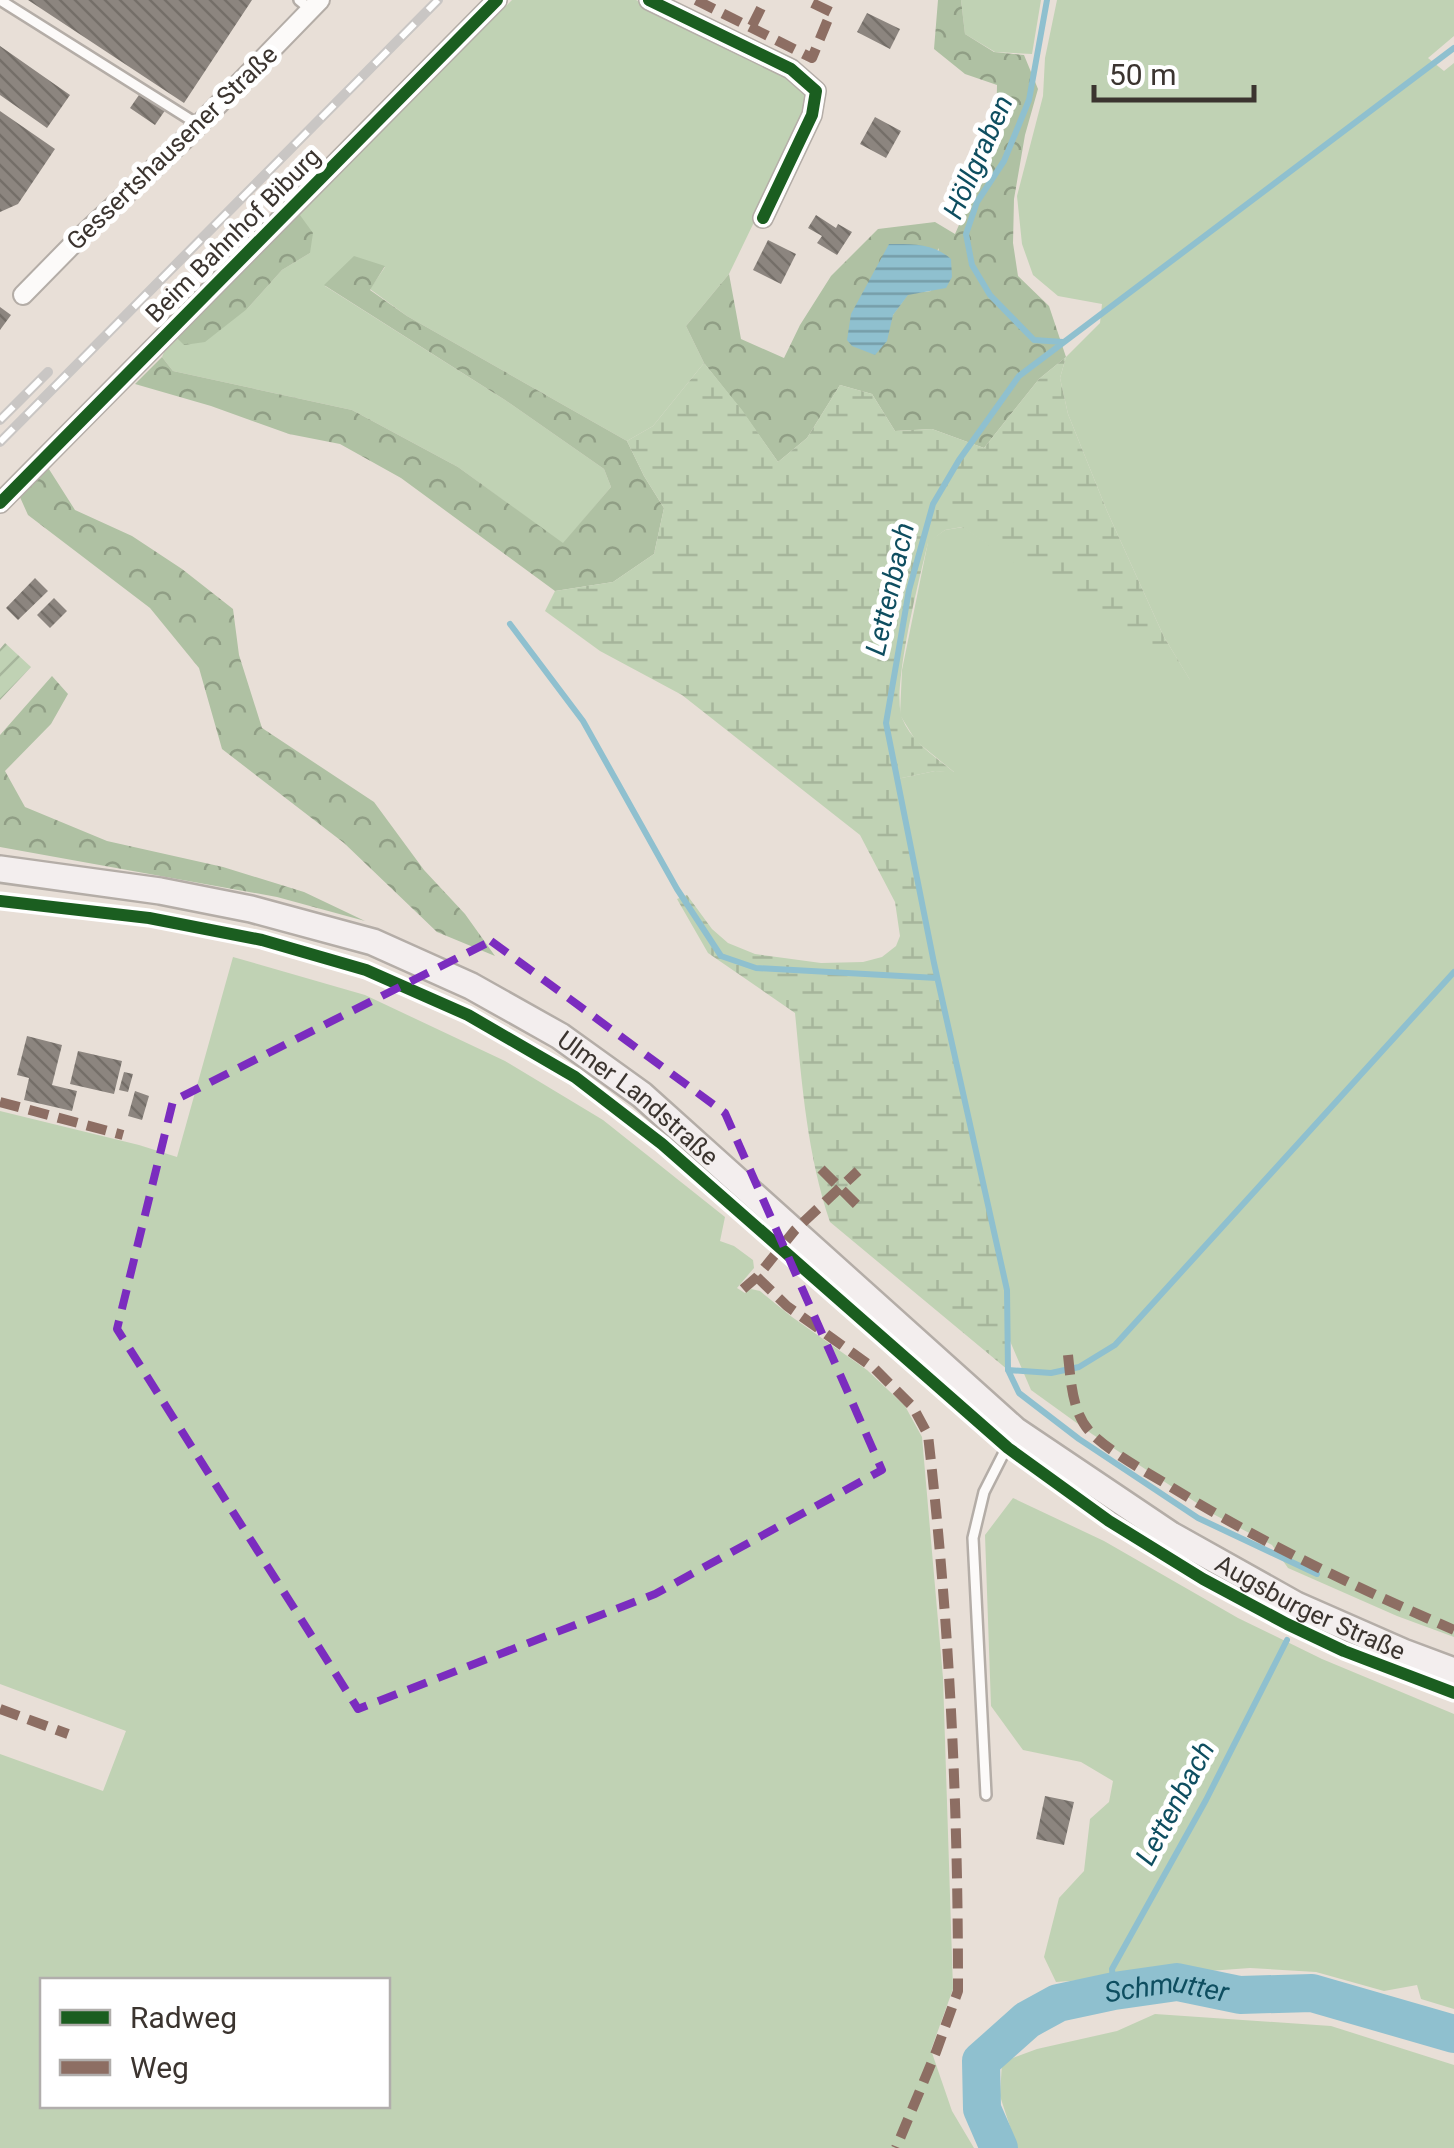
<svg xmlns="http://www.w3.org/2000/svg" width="1454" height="2148" viewBox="0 0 1454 2148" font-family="Roboto,sans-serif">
  <defs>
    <pattern id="forest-crowns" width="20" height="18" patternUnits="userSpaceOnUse" patternTransform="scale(2.5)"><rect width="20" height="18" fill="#afc1a3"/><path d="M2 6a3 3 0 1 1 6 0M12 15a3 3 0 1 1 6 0" fill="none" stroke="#909e85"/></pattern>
    <pattern id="wetland-marsh" width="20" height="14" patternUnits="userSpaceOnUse" patternTransform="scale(2.5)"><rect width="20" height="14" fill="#c0d2b4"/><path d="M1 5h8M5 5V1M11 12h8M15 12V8" fill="none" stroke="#a6b59b"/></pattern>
    <pattern id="garden-furrows" width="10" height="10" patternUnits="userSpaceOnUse" patternTransform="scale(2.5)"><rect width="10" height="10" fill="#c0d2b4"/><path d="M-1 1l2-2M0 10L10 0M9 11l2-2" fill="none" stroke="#a6b59b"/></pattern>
    <pattern id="water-rules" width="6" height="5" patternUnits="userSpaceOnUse" patternTransform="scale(2.5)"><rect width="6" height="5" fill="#8fc0cf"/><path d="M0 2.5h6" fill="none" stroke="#769da8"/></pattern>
    <pattern id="building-back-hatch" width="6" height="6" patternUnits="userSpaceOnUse" patternTransform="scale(2.5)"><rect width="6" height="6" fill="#8c857f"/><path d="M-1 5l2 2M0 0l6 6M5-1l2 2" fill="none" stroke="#746e68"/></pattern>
  </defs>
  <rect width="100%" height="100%" fill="#e8dfd7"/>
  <!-- grass -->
  <path fill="#c0d2b4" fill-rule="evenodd" d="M512 0H636L735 46 799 84 807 98 802 123 729 274 686 326 704 363 653 426 627 441 407 316 370 289 385 267 325 286 505 400 604 469 611 487 563 544 458 467 352 410 173 371 162 357 172 333 247 309 282 270 310 253 297 211 339 173Z
    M961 0H1041L1032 54 995 52 965 34Z
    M1057 0H1454V36L1428 58 1444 71 1454 63V1637L1397 1616 1288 1568 1272 1545 1215 1515 1092 1434 1031 1390 1007 1334 963 1094 897 779 935 771 954 772 916 741 900 715 902 670 928 542 945 530 963 527 1190 680 1164 637 1107 511 1068 414 1060 378 1066 357 1100 323 1102 304 1058 296 1033 275 1022 244 1017 196 1043 96 1045 58Z
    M233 957 365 995 505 1061 603 1120 725 1217 720 1241 734 1246 753 1260 754 1268 737 1288 745 1293 751 1289 760 1291 792 1317 867 1370 905 1406 922 1437 943 1678 953 1989 931 2050 952 2111 974 2148H0V1754L103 1791 126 1731 0 1684V1111L139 1145 177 1157ZM42 1980H388V2106H42Z
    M1013 1498 1104 1541 1238 1618 1322 1659 1454 1714V2009L1421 1999 1417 1985 1384 1991 1316 1972 1250 1968 1056 1982 1044 1957 1059 1898 1084 1871 1090 1819 1109 1802 1113 1781 1081 1762 1023 1750 991 1706 985 1535Z
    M1155 2014 1331 2026 1454 2065V2148H1017L1000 2096 1002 2062 1037 2049 1117 2031Z"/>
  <!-- forest -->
  <path fill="url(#forest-crowns)" fill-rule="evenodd" d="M938 0H961L965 34 994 52 1024 55 1038 89 1025 135 1014 199 1013 243 1018 276 1049 306 1066 357 1039 379 984 448 932 429 895 431 872 394 840 385 807 438 778 462 742 411 704 363 686 326 729 274 741 339 784 358 800 325 831 276 878 229 935 222 955 234 996 141 997 85 965 74 934 49ZM939 248 931 291 908 294 893 315Z
    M297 211 313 233 310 253 282 270 247 309 205 342 184 345 172 333Z
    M354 256 385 266 370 290 407 316 627 441 644 476 664 508 654 554 613 582 555 591 401 478 340 444 289 434 211 406 135 384 162 357 173 371 352 410 458 467 563 543 611 487 604 469 505 400 324 285Z
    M47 466 75 510 132 536 182 569 233 609 239 655 262 728 374 802 424 870 465 914 495 956 437 932 344 843 222 749 199 668 150 608 28 515 19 495Z
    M52 676 68 694 51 724 5 771 25 807 107 841 223 867 304 892 365 921 277 897 0 847V735Z"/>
  <!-- wetland -->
  <path fill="url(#wetland-marsh)" d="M1066 357 1060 378 1068 414 1107 511 1164 637 1192 683 962 527 945 530 928 543C920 575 891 691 902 718 912 743 936 757 955 773L935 771 897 779 934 963 1007 1290 1008 1370 830 1222C807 1154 802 1084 795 1013L708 953 677 899 687 895 712 929 728 943 755 954 821 963 863 962 882 957 896 946 900 936 895 902 860 835 682 695 600 651 545 611 555 591 613 582 654 554 664 508 644 476 627 441 653 426 704 363 742 410 778 462 807 438 840 385 872 394 895 431 932 429 984 448 1039 379Z"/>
  <!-- garden -->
  <path fill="url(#garden-furrows)" d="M5 643 31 667 0 700V649Z"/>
  <!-- water -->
  <path fill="url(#water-rules)" d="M889 244C912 244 933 243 951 259L952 277 946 288 908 295 893 315 887 341 875 355 852 346 847 340 851 314Z"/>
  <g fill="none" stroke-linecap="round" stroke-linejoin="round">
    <!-- stream -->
    <path stroke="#8fc0cf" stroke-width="6" d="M1047 0 1029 100 1004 161 977 202 966 234 972 265 990 295 1034 340 1063 342
      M510 624 583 721 677 889 721 956 756 968 937 978
      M1008 1370 1051 1373 1079 1367 1115 1345 1454 972
      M1317 1574 1198 1518 1079 1439 1019 1393 1008 1370 1007 1290 934 963 886 723 909 590 933 504 959 460 1019 376 1454 48
      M1114 1991 1112 1969 1206 1800 1287 1640"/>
    <!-- river -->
    <path stroke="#8fc0cf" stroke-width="38" id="s1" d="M999 2148 982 2109 981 2061 1027 2020 1058 2003 1114 1991 1177 1982 1240 1995 1312 1993 1454 2034"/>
  </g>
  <!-- building -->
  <path fill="url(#building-back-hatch)" d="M28 0H252L184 103Z
    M867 13 900 29 890 49 857 32Z
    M0 46 70 95 47 128 0 95Z
    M141 92 166 109 155 125 130 108Z
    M0 111 55 149 18 204 0 212Z
    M875 117 901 131 886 158 860 144Z
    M816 215 836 228 838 224 852 232 837 255 817 243 822 236 808 228Z
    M768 240 796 254 781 284 753 270Z
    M0 307 11 315 0 330Z
    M35 578 48 591 18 620 6 608Z
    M54 598 67 611 50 628 37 615Z
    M27 1036 62 1045 52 1085 77 1091 72 1111 24 1100 29 1078 17 1075Z
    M78 1051 122 1061 114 1094 70 1084Z
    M124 1072 133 1074 128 1092 119 1090Z
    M135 1091 149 1096 142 1120 128 1116Z
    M1045 1796 1074 1802 1064 1845 1036 1839Z"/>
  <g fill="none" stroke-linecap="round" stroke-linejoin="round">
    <defs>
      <path id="service" d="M0 0 199 125
        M299 0 311 10
        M986 1795 973 1538 984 1492 1015 1431"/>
      <path id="minor" d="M649 0 791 69 816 91 812 115 763 218
        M23 295 75 242 183 141 320 0
        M0 503 497 0"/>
      <g id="secondary">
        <path id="s2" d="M0 869 160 891 251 909 373 942 471 986 560 1036 642 1095 1015 1430 1171 1535 1296 1605 1403 1652 1454 1671"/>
      </g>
    </defs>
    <!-- service casing -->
    <use href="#service" stroke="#b4ada7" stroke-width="14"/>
    <!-- minor casing -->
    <use href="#minor" stroke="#b4ada7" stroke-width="22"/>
    <!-- secondary casing -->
    <use href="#secondary" stroke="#b4ada7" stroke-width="30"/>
    <!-- service -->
    <use href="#service" stroke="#fcfaf9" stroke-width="9"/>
    <!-- minor -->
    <use href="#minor" stroke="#fcfaf9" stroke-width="18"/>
    <!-- secondary -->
    <use href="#secondary" stroke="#f3eeee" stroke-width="25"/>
    <defs>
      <path id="rail" d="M0 420 48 372
        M0 442 438 0"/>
    </defs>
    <!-- rail casing -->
    <use href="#rail" stroke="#c9c6c4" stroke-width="10"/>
    <!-- rail -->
    <use href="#rail" stroke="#fff" stroke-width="6" stroke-dasharray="19" stroke-linecap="butt"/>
    <!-- quiet -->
    <path stroke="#8d6e63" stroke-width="10" stroke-dasharray="20 10" stroke-linecap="butt" d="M696 0 812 58 831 12 806 0
      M752 26 765 0
      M0 1102 123 1135
      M821 1169 862 1210
      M757 1277 787 1306 875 1369 913 1407 928 1435C949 1617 958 1800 958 1983V1991L936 2052 896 2148
      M743 1289 757 1277 795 1230 858 1171
      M1068 1355C1071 1382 1072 1414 1092 1434 1109 1451 1146 1472 1168 1485 1259 1542 1356 1587 1454 1630
      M0 1709 68 1734"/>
    <defs>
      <path id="cycleway" d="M649 0 791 69 816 91 812 115 763 218
        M0 503 497 0
        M0 901 149 918 262 940 366 970 468 1015 575 1077 662 1144 1008 1448 1109 1521 1203 1579 1287 1624 1344 1651 1454 1693"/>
    </defs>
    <!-- cycleway casing -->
    <use href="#cycleway" stroke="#fff" stroke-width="19"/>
    <!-- cycleway -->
    <use href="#cycleway" stroke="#1b5e20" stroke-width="12"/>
  </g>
  <!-- marked area -->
  <path fill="none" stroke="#7b2cbf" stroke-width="8" stroke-dasharray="20 12" stroke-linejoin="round" d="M491 941 725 1113 882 1470 655 1594 358 1709 117 1329 173 1101Z"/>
  <g text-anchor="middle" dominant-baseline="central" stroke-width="10" stroke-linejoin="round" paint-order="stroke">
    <!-- street labels -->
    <g font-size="25" fill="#3b342f" stroke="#fff">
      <text transform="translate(172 148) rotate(-44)">Gessertshausener Straße</text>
      <text transform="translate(233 235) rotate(-45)">Beim Bahnhof Biburg</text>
      <text stroke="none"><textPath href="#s2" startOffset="690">Ulmer Landstraße</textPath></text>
      <text stroke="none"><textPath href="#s2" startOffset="1538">Augsburger Straße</textPath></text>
    </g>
    <!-- water labels -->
    <g font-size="28" font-style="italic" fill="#0e4e60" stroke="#fff">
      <text transform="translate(978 157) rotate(-66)">Höllgraben</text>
      <text transform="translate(890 589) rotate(-77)">Lettenbach</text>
      <text transform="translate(1175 1803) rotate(-62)">Lettenbach</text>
      <text stroke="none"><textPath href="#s1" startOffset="298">Schmutter</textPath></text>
    </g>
  </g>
  <!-- legend -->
  <rect x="40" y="1978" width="350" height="130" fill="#ffffff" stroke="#b1aeac" stroke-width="2.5"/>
  <rect x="60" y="2010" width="50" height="15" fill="#1b5e20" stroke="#b1aeac" stroke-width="2.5"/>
  <text x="130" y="2028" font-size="30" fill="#3b342f">Radweg</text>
  <rect x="60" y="2060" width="50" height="15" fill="#8d6e63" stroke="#b1aeac" stroke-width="2.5"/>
  <text x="130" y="2078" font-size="30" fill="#3b342f">Weg</text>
  <!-- scale -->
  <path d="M1094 85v15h160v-15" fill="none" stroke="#3b342f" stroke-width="5"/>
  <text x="1109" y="85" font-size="30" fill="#3b342f" stroke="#ffffff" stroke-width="8" paint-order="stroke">50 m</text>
</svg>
